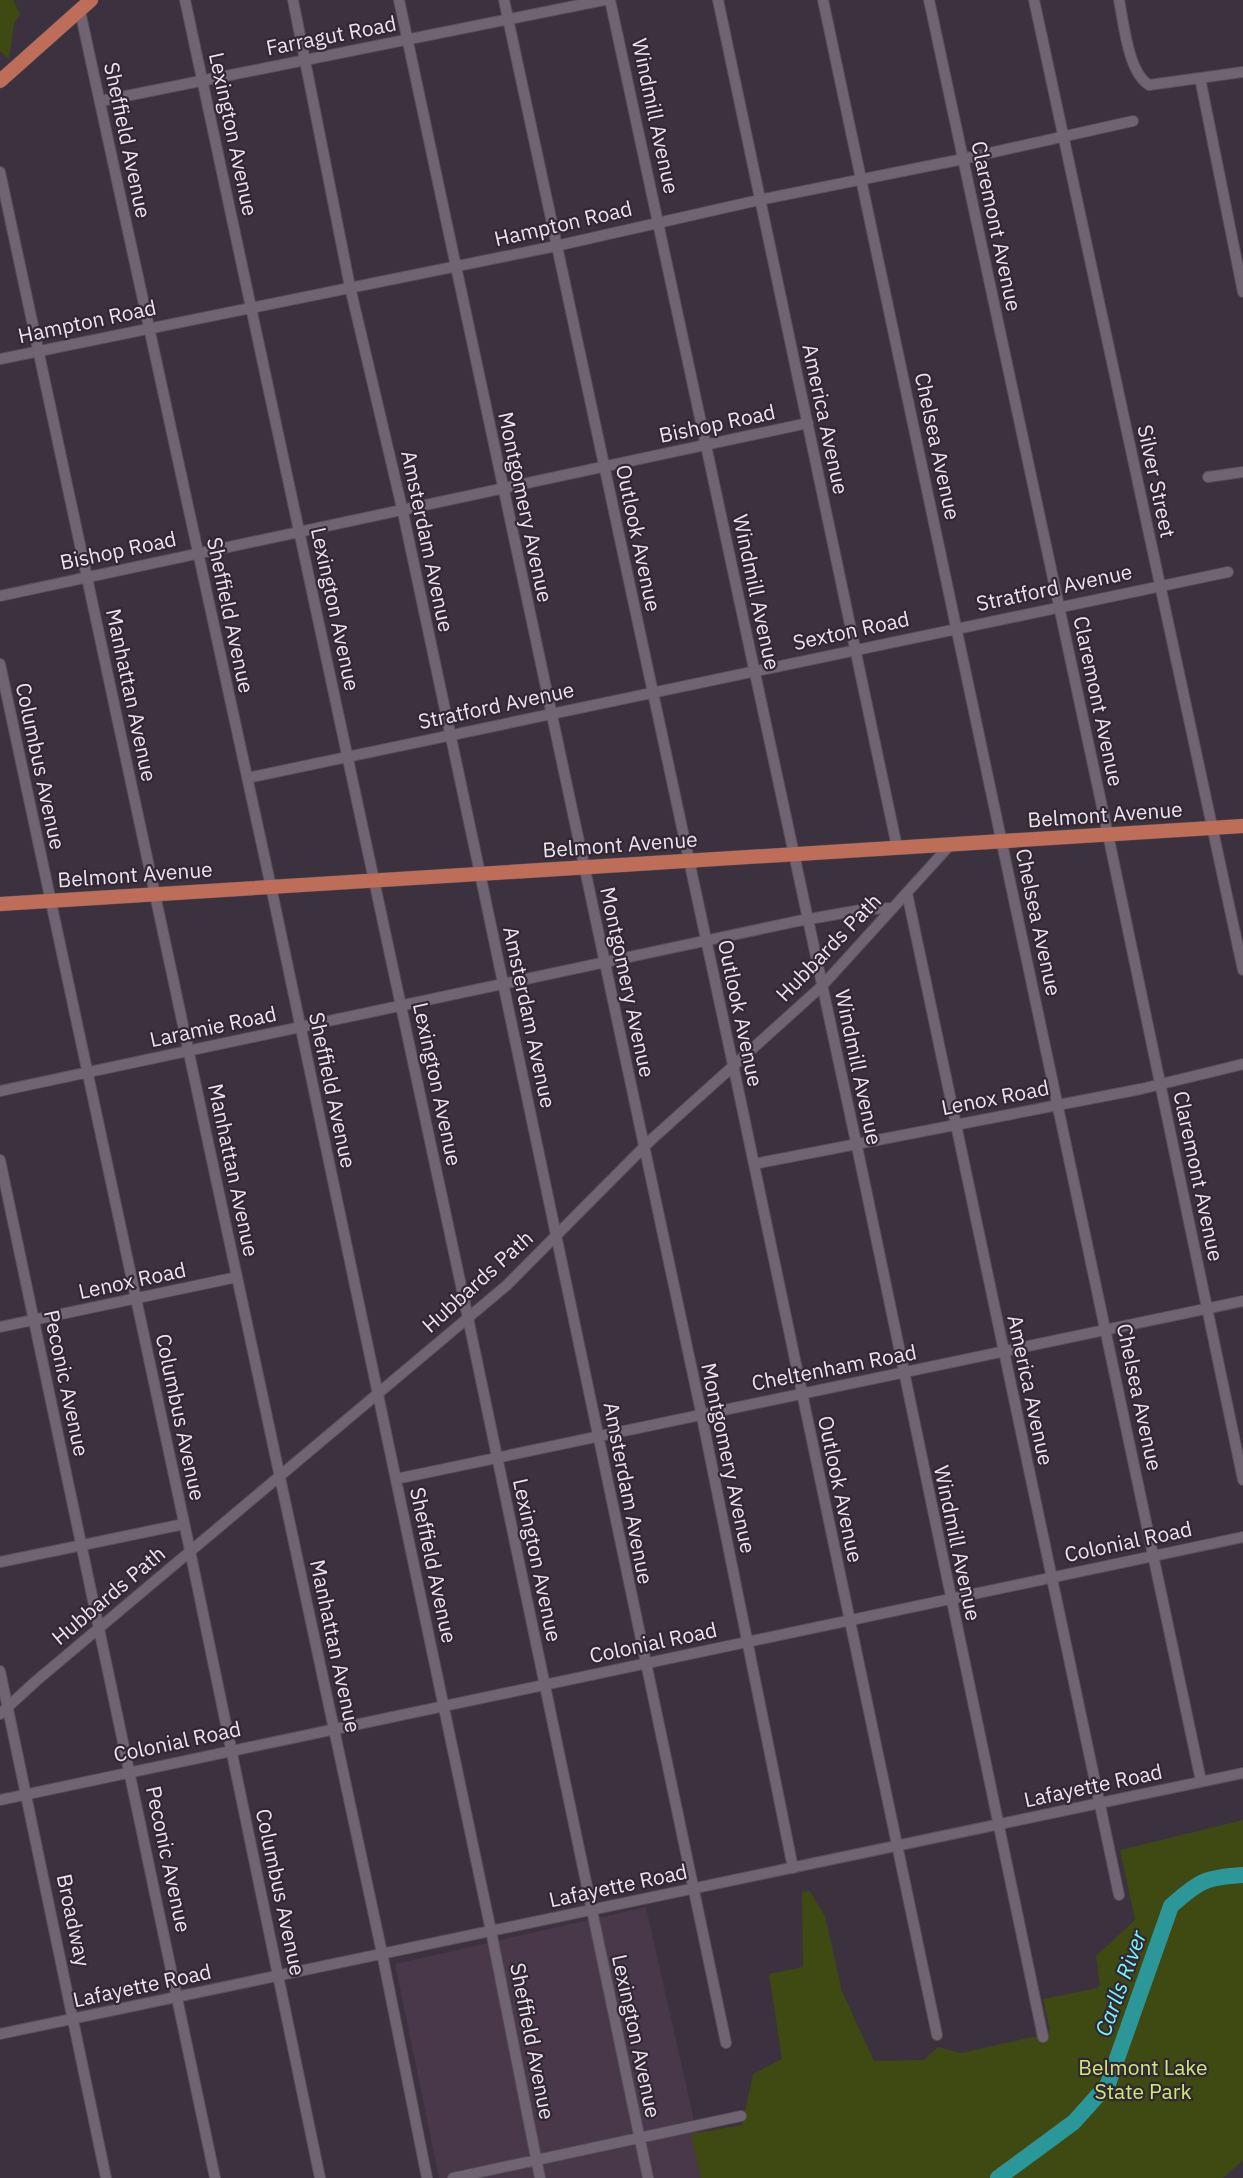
<svg xmlns="http://www.w3.org/2000/svg" width="1243" height="2178" viewBox="0 0 1243 2178" font-family="'IBM Plex Sans',sans-serif">
  <rect width="100%" height="100%" fill="#3c313e"/>
  <!-- built -->
  <path fill="#48384a" d="M646 1907 707 2178H439L395 1964Z"/>
  <!-- green -->
  <path fill="#3e4a11" d="M0 0H13L20 14 14 24 9 59 0 51Z
    M1243 1820V2160L1223 2178H701L691 2134 742 2125 753 2074 782 2059 769 1974 803 1967 802 1892 810 1891 825 1916 842 1991 874 2061 924 2060 938 2047 961 2053 1046 2034 1050 2030 1043 1999 1097 1988 1100 1985 1096 1956 1135 1920 1120 1850Z"/>
  <g fill="none" stroke-linecap="round" stroke-linejoin="round">
    <!-- river -->
    <path stroke="#2c9798" stroke-width="16" d="M998 2178 1074 2122 1108 2084 1171 1906C1199 1881 1206 1877 1243 1875"/>
    <defs>
      <path id="minor" d="M185 0 468 1318 648 2178
        M293 0 350 287 402 508 478 864 726 2043
        M399 0 701 1412 793 1868
        M504 0 735 1074 937 2035
        M610 0 859 1156 1043 2037
        M718 0 897 847
        M823 0 1201 1781
        M929 0 1110 844 1243 1480
        M1034 0 1243 970
        M1119 0C1124 24 1128 72 1149 85L1243 72
        M80 11 273 896 491 1931 540 2178
        M1200 78 1243 292
        M101 101 604 0
        M0 172 382 1953 427 2178
        M0 359 556 246 759 200 963 159 1133 121
        M1208 477 1243 472
        M0 596 808 423
        M0 664 188 1541 320 2178
        M247 778 1228 572
        M907 893 1119 1895
        M0 1091 798 921 866 909 893 908
        M0 1160 215 2178
        M754 1164 1141 1089 1243 1064
        M0 1327 237 1277
        M396 1479 1243 1301
        M0 1562 184 1524
        M0 1671 106 2178
        M0 1714 36 1681 507 1285 651 1140 822 986 951 844
        M0 1800 1243 1537
        M0 2034 1243 1773
        M453 2178 741 2116"/>
      <path id="major" d="M0 81 91 0
        M0 904 1243 826"/>
    </defs>
    <!-- minor casing -->
    <use href="#minor" stroke="#574e58" stroke-width="12"/>
    <!-- major casing -->
    <use href="#major" stroke="#574e58" stroke-width="15"/>
    <!-- minor -->
    <use href="#minor" stroke="#706472" stroke-width="10"/>
    <!-- major -->
    <use href="#major" stroke="#be6d59" stroke-width="14"/>
  </g>
  <g text-anchor="middle" dominant-baseline="central" stroke-width="4.5" stroke-linejoin="round" paint-order="stroke">
    <!-- street labels -->
    <g font-size="21" fill="#eae3eb" stroke="#322734">
      <text transform="translate(331 35) rotate(-11)">Farragut Road</text>
      <text transform="translate(656 116) rotate(78)">Windmill Avenue</text>
      <text transform="translate(234 134) rotate(78)">Lexington Avenue</text>
      <text transform="translate(128 140) rotate(78)">Sheffield Avenue</text>
      <text transform="translate(563 223) rotate(-13)">Hampton Road</text>
      <text transform="translate(997 226) rotate(78)">Claremont Avenue</text>
      <text transform="translate(87 321) rotate(-12)">Hampton Road</text>
      <text transform="translate(826 419) rotate(78)">America Avenue</text>
      <text transform="translate(717 423) rotate(-12)">Bishop Road</text>
      <text transform="translate(938 446) rotate(78)">Chelsea Avenue</text>
      <text transform="translate(1157 481) rotate(78)">Silver Street</text>
      <text transform="translate(526 507) rotate(78)">Montgomery Avenue</text>
      <text transform="translate(639 538) rotate(78)">Outlook Avenue</text>
      <text transform="translate(428 541) rotate(78)">Amsterdam Avenue</text>
      <text transform="translate(118 550) rotate(-12)">Bishop Road</text>
      <text transform="translate(1054 587) rotate(-12)">Stratford Avenue</text>
      <text transform="translate(757 592) rotate(78)">Windmill Avenue</text>
      <text transform="translate(336 609) rotate(78)">Lexington Avenue</text>
      <text transform="translate(231 615) rotate(78)">Sheffield Avenue</text>
      <text transform="translate(851 630) rotate(-12)">Sexton Road</text>
      <text transform="translate(132 695) rotate(78)">Manhattan Avenue</text>
      <text transform="translate(1099 701) rotate(78)">Claremont Avenue</text>
      <text transform="translate(496 705) rotate(-12)">Stratford Avenue</text>
      <text transform="translate(41 766) rotate(78)">Columbus Avenue</text>
      <text transform="translate(1105 814) rotate(-4)">Belmont Avenue</text>
      <text transform="translate(620 844) rotate(-4)">Belmont Avenue</text>
      <text transform="translate(135 874) rotate(-4)">Belmont Avenue</text>
      <text transform="translate(1039 922) rotate(78)">Chelsea Avenue</text>
      <text transform="translate(828 947) rotate(-46)">Hubbards Path</text>
      <text transform="translate(628 982) rotate(78)">Montgomery Avenue</text>
      <text transform="translate(741 1013) rotate(78)">Outlook Avenue</text>
      <text transform="translate(530 1017) rotate(78)">Amsterdam Avenue</text>
      <text transform="translate(213 1026) rotate(-12)">Laramie Road</text>
      <text transform="translate(859 1067) rotate(78)">Windmill Avenue</text>
      <text transform="translate(438 1084) rotate(78)">Lexington Avenue</text>
      <text transform="translate(333 1090) rotate(78)">Sheffield Avenue</text>
      <text transform="translate(995 1097) rotate(-11)">Lenox Road</text>
      <text transform="translate(234 1170) rotate(78)">Manhattan Avenue</text>
      <text transform="translate(1199 1176) rotate(78)">Claremont Avenue</text>
      <text transform="translate(132 1280) rotate(-12)">Lenox Road</text>
      <text transform="translate(477 1281) rotate(-42)">Hubbards Path</text>
      <text transform="translate(834 1367) rotate(-11)">Cheltenham Road</text>
      <text transform="translate(67 1383) rotate(78)">Peconic Avenue</text>
      <text transform="translate(1031 1390) rotate(78)">America Avenue</text>
      <text transform="translate(1140 1397) rotate(78)">Chelsea Avenue</text>
      <text transform="translate(181 1417) rotate(78)">Columbus Avenue</text>
      <text transform="translate(729 1458) rotate(78)">Montgomery Avenue</text>
      <text transform="translate(841 1489) rotate(78)">Outlook Avenue</text>
      <text transform="translate(629 1493) rotate(79)">Amsterdam Avenue</text>
      <text transform="translate(1128 1541) rotate(-12)">Colonial Road</text>
      <text transform="translate(958 1543) rotate(78)">Windmill Avenue</text>
      <text transform="translate(538 1560) rotate(78)">Lexington Avenue</text>
      <text transform="translate(434 1565) rotate(78)">Sheffield Avenue</text>
      <text transform="translate(108 1595) rotate(-40)">Hubbards Path</text>
      <text transform="translate(653 1642) rotate(-12)">Colonial Road</text>
      <text transform="translate(336 1646) rotate(78)">Manhattan Avenue</text>
      <text transform="translate(177 1741) rotate(-12)">Colonial Road</text>
      <text transform="translate(1093 1785) rotate(-12)">Lafayette Road</text>
      <text transform="translate(169 1859) rotate(78)">Peconic Avenue</text>
      <text transform="translate(618 1885) rotate(-12)">Lafayette Road</text>
      <text transform="translate(281 1892) rotate(78)">Columbus Avenue</text>
      <text transform="translate(74 1920) rotate(78)">Broadway</text>
      <text transform="translate(142 1985) rotate(-12)">Lafayette Road</text>
      <text transform="translate(637 2036) rotate(78)">Lexington Avenue</text>
      <text transform="translate(533 2041) rotate(79)">Sheffield Avenue</text>
    </g>
    <!-- park labels -->
    <g font-size="21" fill="#cde974" stroke="#322734">
      <text x="1143" y="2067">Belmont Lake<tspan x="1143" dy="24">State Park</tspan></text>
    </g>
    <!-- water labels -->
    <g font-size="22" font-style="italic" fill="#73f9fa" stroke="#322734">
      <text transform="translate(1120 1983) rotate(-70)">Carlls River</text>
    </g>
  </g>
</svg>
